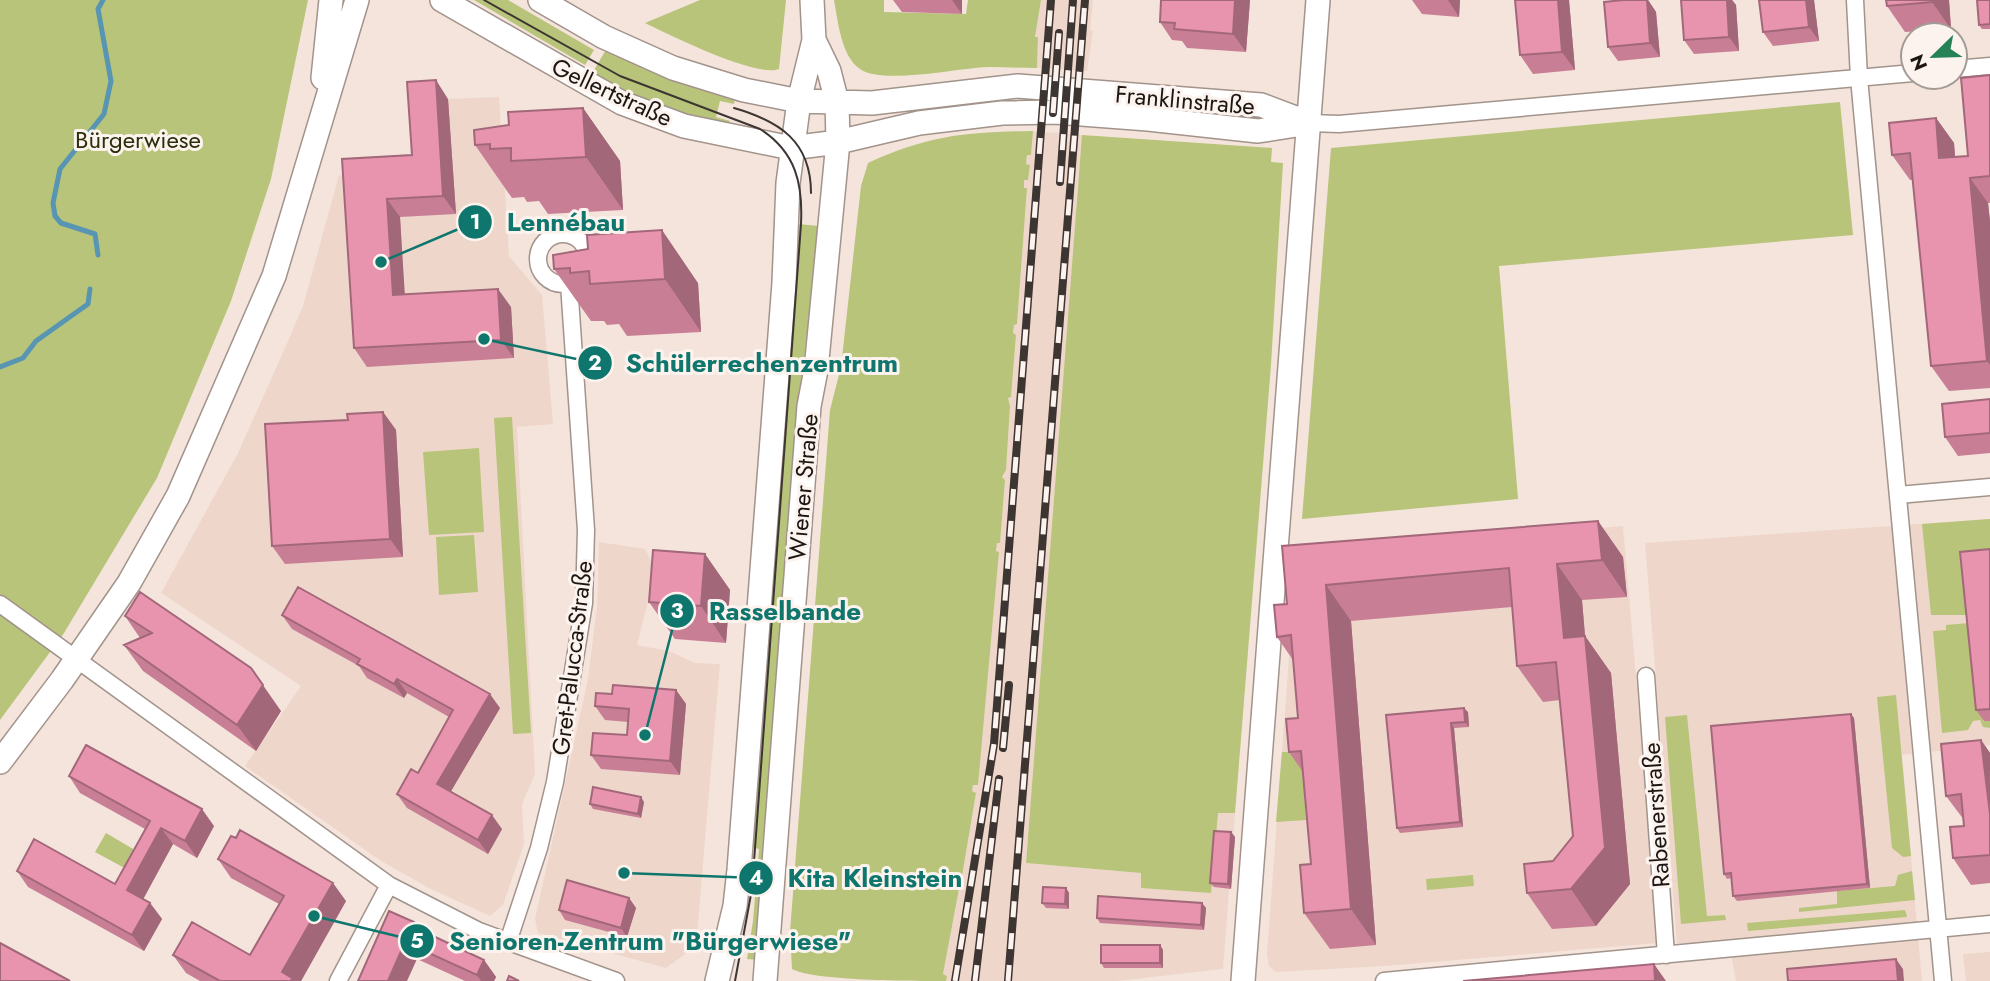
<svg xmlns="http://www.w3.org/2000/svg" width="1990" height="981" viewBox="0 0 1990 981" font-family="Jost,sans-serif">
  <rect width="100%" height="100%" fill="#f5e4dc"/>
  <!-- built -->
  <path fill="#eed7ca" d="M1041 0H1093L1090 30 1093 31 1087 71 1037 68 1038 38 1035 37Z
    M499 97 509 256 542 295 553 424 517 427 535 774 522 804 524 844 503 905 490 916 431 889 381 861 245 766 301 686 161 593 237 455 281 357 303 306 339 175 355 177 424 173 420 100Z
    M1033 131 1082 135 1083 168H1079L1076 207 1080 208 1076 217 1026 863 1142 873 1141 887 1218 812 1235 813 1223 969 1118 981H946L947 976 943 974 959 890 956 888 957 881H961L976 793 972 792 973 784 977 785 999 552H996L997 542H1000L1005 480 1002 478 1006 470 1010 407 1008 397H1011L1016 336 1013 333 1014 325 1017 324 1027 188H1023L1024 180 1028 179 1030 165 1026 164 1027 155H1031Z
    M1990 519V745L1902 755 1922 981H1736L1729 943H1677L1645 543Z
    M1623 526 1659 943 1385 966 1276 972 1269 966 1267 953 1295 577 1371 548Z
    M599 542 645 549 656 571 637 645 669 651 695 663 720 664 696 946 666 968 538 933 535 919 588 679 597 606Z
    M1990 952V981H1966L1963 954Z"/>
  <!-- green -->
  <path fill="#b7c479" d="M0 0H308L271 179 231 301 157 478 64 633 0 720Z
    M474 0H508L594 50 585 65Z
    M700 0H786L779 69C756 78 670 35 645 23Z
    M834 0H884V12L966 14 968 0H1041L1035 37H1038L1037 68C1021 68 1004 67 988 67 959 68 882 85 860 69 841 56 838 21 834 0Z
    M607 48 735 97 734 104 720 101 716 117 730 121 728 129 672 113 590 77Z
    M1840 102 1853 235 1499 266 1518 499 1302 519 1331 148Z
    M1033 131 1031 155H1027L1026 164 1030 165 1028 180H1024V188H1027L1017 324 1014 325 1013 333 1016 335 1011 397 1008 398 1010 406 1006 470 1002 477 1005 480 1000 543H997L996 551 999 552 978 785H973L972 791 976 793 961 882H957L956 888 959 889 943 974 947 976 946 981C914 981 813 981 792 969L790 932 830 410 841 367 861 186 868 163C929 135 967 132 1033 131Z
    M1082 135 1272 148 1271 162 1283 163 1271 365 1235 813H1218L1211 893 1141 888V873L1026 863Z
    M798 224 819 226 805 350 759 960 747 959 753 921 759 849 751 847Z
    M512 417 531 733 513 734 494 418Z
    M479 448 484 532 429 535 423 452Z
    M1990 519V561L1970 615H1931L1922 524Z
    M474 535 478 592 439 595 436 537Z
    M1969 623 1974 629 1983 721H1990V728L1983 727 1980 720 1973 721 1968 730 1942 733 1933 631 1946 630V625Z
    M1896 695 1911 856 1903 857 1892 848 1877 697Z
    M1687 715 1707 916 1725 915 1726 920 1681 924 1665 717Z
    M1282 752H1302L1306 820 1276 822Z
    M106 833 140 853 130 871 95 852Z
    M1912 871 1915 900 1799 912V908L1837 904V891L1895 886 1898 875Z
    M1473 875 1474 886 1427 890 1426 879Z
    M1905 910 1907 917 1748 931 1747 923Z"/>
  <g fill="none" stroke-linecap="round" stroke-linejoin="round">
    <!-- stream -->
    <path stroke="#5895b3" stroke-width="5" d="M98 255 95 234 61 223 55 216 53 203 60 169 104 114 111 81 98 9 103 0
      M0 367 23 358 36 341 88 304 90 289"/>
    <defs>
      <path id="street" d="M1855 0 1859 78 1943 981
        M1955 69 1990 66
        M1309 123 1339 124 1913 73
        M538 259a25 25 0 1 1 50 0a25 25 0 1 1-50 0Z
        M1898 495 1990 487
        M0 604 389 885 479 931 616 981
        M1646 676 1666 955
        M508 942 539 848 555 782 584 603 586 530 569 284
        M338 981 389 885
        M1384 981 1990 924"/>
      <path id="secondary" d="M442 0 622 103 684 126 791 148 838 142 919 123 1002 113 1055 112 1148 119 1258 131 1309 123
        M540 0 604 37 673 68 744 90 799 101 872 103 1018 86 1261 105 1306 122
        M323 78 331 0
        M0 762 62 680 129 583 178 496 274 276 357 0
        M717 981 735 906 739 870 784 283 788 183 799 101 814 40 812 0
        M765 981 809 406 816 370 838 142 837 102 829 71 814 40
        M1243 981 1318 0"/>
    </defs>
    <!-- street casing -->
    <use href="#street" stroke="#a2938b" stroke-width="19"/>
    <!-- secondary casing -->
    <use href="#secondary" stroke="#a2938b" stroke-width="26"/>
    <!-- street -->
    <use href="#street" stroke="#fff" stroke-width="16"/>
    <!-- secondary -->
    <use href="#secondary" stroke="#fff" stroke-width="23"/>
    <!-- tram -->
    <path stroke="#3d3531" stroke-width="2" d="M484 0 620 76 760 129C796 152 803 184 801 224L752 889 735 981
      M734 108C779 121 811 141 811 193"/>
    <defs>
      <path id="rail" d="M1053 113 1059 33
        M1060 182 1073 0
        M1003 748 1009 685
        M955 981 994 744 1051 0
        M975 981 999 779
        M1008 981 1085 0"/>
    </defs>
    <!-- rail casing -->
    <use href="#rail" stroke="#3d3531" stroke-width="8"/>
    <!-- rail -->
    <use href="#rail" stroke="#fdf3ee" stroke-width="5" stroke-dasharray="16" stroke-linecap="butt"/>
  </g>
  <!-- wall -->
  <path fill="#c87f96" d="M893 0H962V14L902 12Z
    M1250 0 1246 52 1187 48 1182 41 1172 40 1160 22Z
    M1412 0H1460L1459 17 1422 14Z
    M1569 0 1575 70 1533 74 1520 55Z
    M1623 0H1648L1656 12 1660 57 1618 61 1608 47Z
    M1681 0H1732L1736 5 1739 51 1694 54 1684 40Z
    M1759 0H1814L1819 41 1773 46 1763 32Z
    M1949 0 1951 29 1905 32 1887 6Z
    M1990 0V29H1982L1979 25Z
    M1990 75V203H1988L1990 221V388L1949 391 1931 366 1913 180H1910L1892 155 1936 118 1954 143 1955 157 1968 156Z
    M448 99 456 214 400 217 404 294 511 307 514 358 367 367 354 348 342 159 412 155Z
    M583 108 620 161 623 210 548 214 539 201 527 202 524 197 512 198 475 145 509 125Z
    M553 255 698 283 701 332 627 336 619 324 607 325 604 321H591L554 269Z
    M1990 399V453L1958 456 1945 437Z
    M383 412 396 430 403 557 285 564 272 546 348 420Z
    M1598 521 1623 557 1627 597 1582 600 1585 636 1611 673 1630 884 1596 926 1552 929 1527 893 1573 836 1560 700 1543 702 1517 666 1512 607 1351 621 1376 945 1330 949 1304 913 1311 864 1303 772 1289 752 1298 718 1293 660 1277 637 1287 604 1282 546Z
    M1990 549V721H1984L1976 710Z
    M705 554 730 590 726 643 675 639 649 602Z
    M282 615 500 708 451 791 502 829 488 854 407 808 397 794 418 773 449 717 407 693 404 698 367 678 359 666 292 629Z
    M125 616 281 711 256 751 143 671 124 645 140 638Z
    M676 690 686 704 680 775 601 769 591 755 627 735 628 722 605 720 595 706 612 694Z
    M1468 712 1469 727 1454 728 1463 827 1400 833 1397 828 1386 715Z
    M1854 718 1870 888 1737 901 1733 896 1731 878 1727 879 1724 874Z
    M1981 740 1990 753V883L1971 885 1953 858 1964 826V820L1946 796Z
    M69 776 214 826 197 858 173 844 143 899 150 903 162 919 144 951 28 887 17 871 115 884 145 829 80 793Z
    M644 802 641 818 593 809 590 804Z
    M1231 832 1235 837 1231 889 1214 887 1210 883Z
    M218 859 346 901 301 981H200L186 973 173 955H250L279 904 231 878Z
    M1066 888 1069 893V909L1046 908 1042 903Z
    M629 898 636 908 627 937 565 920 559 910Z
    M1202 903 1206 908 1204 930 1100 923 1097 918Z
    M414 922 420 930 484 960 496 977 494 981H465L417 959 358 981Z
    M1160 945 1163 950V968H1104L1101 963Z"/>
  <!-- shaded-wall -->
  <path fill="#a2687a" d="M952 0H962V14Z
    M1235 0H1250L1246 52 1233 34Z
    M1448 0H1460L1459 17Z
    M1558 0H1569L1575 70 1562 52Z
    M1647 0H1648L1656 12 1660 57 1650 43Z
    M1727 0H1732L1736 5 1739 51 1729 37Z
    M1806 0H1814L1819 41 1809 27Z
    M1932 0H1949L1951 29 1932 2Z
    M436 80 448 99 456 214 443 196Z
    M583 108 620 161 623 210 586 157Z
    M1936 118 1954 143 1957 184 1939 158Z
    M1970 178 1988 203 1990 221V365L1987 361Z
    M387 199 400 217 406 313 393 295Z
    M662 230 698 283 701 332 665 279Z
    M498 289 511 307 514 358 501 340Z
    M383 412 396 430 403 557 390 539Z
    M1598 521 1623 557 1627 597 1602 560Z
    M705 554 730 590 726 643 701 606Z
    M1557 564 1582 600 1585 636 1611 673 1630 884 1596 926 1571 889 1605 848 1564 638Z
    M1326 585 1351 621 1376 945 1351 909Z
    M251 668 281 711 256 751 237 725Z
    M397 679 407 693 404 698 394 684Z
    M676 690 686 704 680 775 670 761Z
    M490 694 500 708 447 798 437 784Z
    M1464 708 1468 712 1469 727 1465 722Z
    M1851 714 1854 718 1870 888 1867 884Z
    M1451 723 1454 728 1463 827 1460 822Z
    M1981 740 1990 753V814Z
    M641 797 644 802 641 818 638 814Z
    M202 809 214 826 197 858 185 841Z
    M492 815 502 829 488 854 478 840Z
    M161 828 173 844 139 907 127 890Z
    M1231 832 1235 837 1231 889 1228 884Z
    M333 883 346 901 301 981H289L282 972Z
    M1066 888 1069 893V909L1065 904Z
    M629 898 636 908 627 937 621 928Z
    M150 903 162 919 144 951 132 935Z
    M1202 903 1206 908 1204 930 1201 925Z
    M414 922 426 939 412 926Z
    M405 942 417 959 407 981H388Z
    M1160 945 1163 950V968L1160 963Z
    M1896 959 1903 969 1904 981H1898Z
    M484 960 496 977 494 981H481L477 975Z
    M1654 964 1666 981H1655Z"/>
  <!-- building -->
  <path fill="#e894af" stroke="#a2687a" stroke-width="2" d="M1161 0H1235L1233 34 1174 29 1175 23 1160 22Z
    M1515 0H1558L1562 52 1520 55Z
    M1623 0H1647L1650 43 1608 47 1604 2Z
    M1681 0H1727L1729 37 1684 40Z
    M1759 0H1806L1809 27 1763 32Z
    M1886 0H1932V2L1887 6Z
    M1977 0H1990V24L1979 25Z
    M1990 75V176L1970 178 1987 361 1931 366 1910 153 1892 155 1889 123 1936 118 1939 158 1968 156 1961 78Z
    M436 80 443 196 387 199 393 295 498 289 501 340 354 348 342 159 412 155 407 82Z
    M583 108 586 157 511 161V148L490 149V144L475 145 474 130 509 125 508 112Z
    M662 230 665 279 590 284 589 271 570 273V268L554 269 553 255 588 249 587 235Z
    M1990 399V433L1945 437 1942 404Z
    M383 412 390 539 272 546 265 424 348 420 347 414Z
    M1598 521 1602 560 1557 564 1564 638 1585 636 1605 848 1571 889 1527 893 1524 864 1553 861 1573 836 1556 662 1517 666 1509 568 1326 585 1351 909 1304 913 1300 865 1311 864 1301 751 1289 752 1286 719 1298 718 1291 635 1277 637 1274 605 1287 604 1282 546Z
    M1990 549V709L1976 710 1960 552Z
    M653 550 705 554 701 606 649 602Z
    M298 587 490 694 437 784 492 815 478 840 397 794 411 769 418 773 453 710 397 679 394 684 376 674 357 664 360 659 282 615Z
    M140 592 251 668 263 685 237 725 124 645 152 633 125 616Z
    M613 685 676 690 670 761 591 755 593 733 627 735 629 709 595 706 596 693 612 694Z
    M1464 708 1465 722 1451 723 1460 822 1397 828 1386 715Z
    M1851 714 1867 884 1733 896 1731 873 1724 874 1711 726Z
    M1981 740 1990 814V855L1953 858 1950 827 1964 826 1961 794 1946 796 1941 744Z
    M86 745 202 809 185 841 161 828 127 890 150 903 132 935 17 871 34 839 115 884 150 821 69 776Z
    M593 787 641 797 638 814 590 804Z
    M240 830 333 883 282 972 292 978 291 981H220L173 955 192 922 250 955 284 896 218 859 231 836 236 838Z
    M1214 831 1231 832 1228 884 1210 883Z
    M567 880 629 898 621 928 559 910Z
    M1043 887 1066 888 1065 904 1042 903Z
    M1098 896 1202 903 1201 925 1097 918Z
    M389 911 414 922 412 926 484 960 477 975 405 942 388 981H358Z
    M0 943 70 981H0Z
    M1101 945H1160V963H1101Z
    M1896 959 1898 981H1788L1787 969Z
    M1654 964 1655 981H1463Z
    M509 976 519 981H507Z"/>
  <g text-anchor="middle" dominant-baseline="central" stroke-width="6" stroke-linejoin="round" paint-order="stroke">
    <!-- street labels -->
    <g font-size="24" fill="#1c1613" stroke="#fdf3ee">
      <text transform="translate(612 92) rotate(25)">Gellertstraße</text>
      <text transform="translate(1185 100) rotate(5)">Franklinstraße</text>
      <text transform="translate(803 487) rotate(-85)">Wiener Straße</text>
      <text transform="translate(572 658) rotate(-83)">Gret-Palucca-Straße</text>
      <text transform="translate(1656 815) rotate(-94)">Rabenerstraße</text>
    </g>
    <!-- park labels -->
    <g font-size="24" fill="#2a2f0c" stroke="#fdf3ee">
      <text x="138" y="139">Bürgerwiese</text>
    </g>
  </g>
  <!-- callouts -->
  <path fill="none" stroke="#0f766e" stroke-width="2.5" d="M381 262L475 222M484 339L595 363M645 735L677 611M624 873L756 878M314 916L417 941"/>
  <g fill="#0f766e" stroke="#fdf3ee" stroke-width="2.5">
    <circle cx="381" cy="262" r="7"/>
    <circle cx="484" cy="339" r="7"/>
    <circle cx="645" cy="735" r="7"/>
    <circle cx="624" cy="873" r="7"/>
    <circle cx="314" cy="916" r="7"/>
    <circle cx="475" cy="222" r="18"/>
    <circle cx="595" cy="363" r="18"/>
    <circle cx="677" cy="611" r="18"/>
    <circle cx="756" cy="878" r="18"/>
    <circle cx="417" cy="941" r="18"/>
  </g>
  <g font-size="21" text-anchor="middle" font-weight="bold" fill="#fff">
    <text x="475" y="229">1</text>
    <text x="595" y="370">2</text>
    <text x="677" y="618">3</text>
    <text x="756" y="885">4</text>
    <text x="417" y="948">5</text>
  </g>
  <g font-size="26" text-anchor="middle" font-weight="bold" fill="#0f766e" stroke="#fdf3ee" stroke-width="6" stroke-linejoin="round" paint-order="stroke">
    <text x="566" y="231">Lennébau</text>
    <text x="762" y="372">Schülerrechenzentrum</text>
    <text x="785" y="620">Rasselbande</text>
    <text x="875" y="887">Kita Kleinstein</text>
    <text x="650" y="950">Senioren-Zentrum "Bürgerwiese"</text>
  </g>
  <!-- north arrow -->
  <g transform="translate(1934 56) rotate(247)"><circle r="33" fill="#fdf3ee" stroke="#a39b96" stroke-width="2"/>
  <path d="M0-5L12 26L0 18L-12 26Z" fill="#268156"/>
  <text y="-10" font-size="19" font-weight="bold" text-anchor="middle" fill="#1c1613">N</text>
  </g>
</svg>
